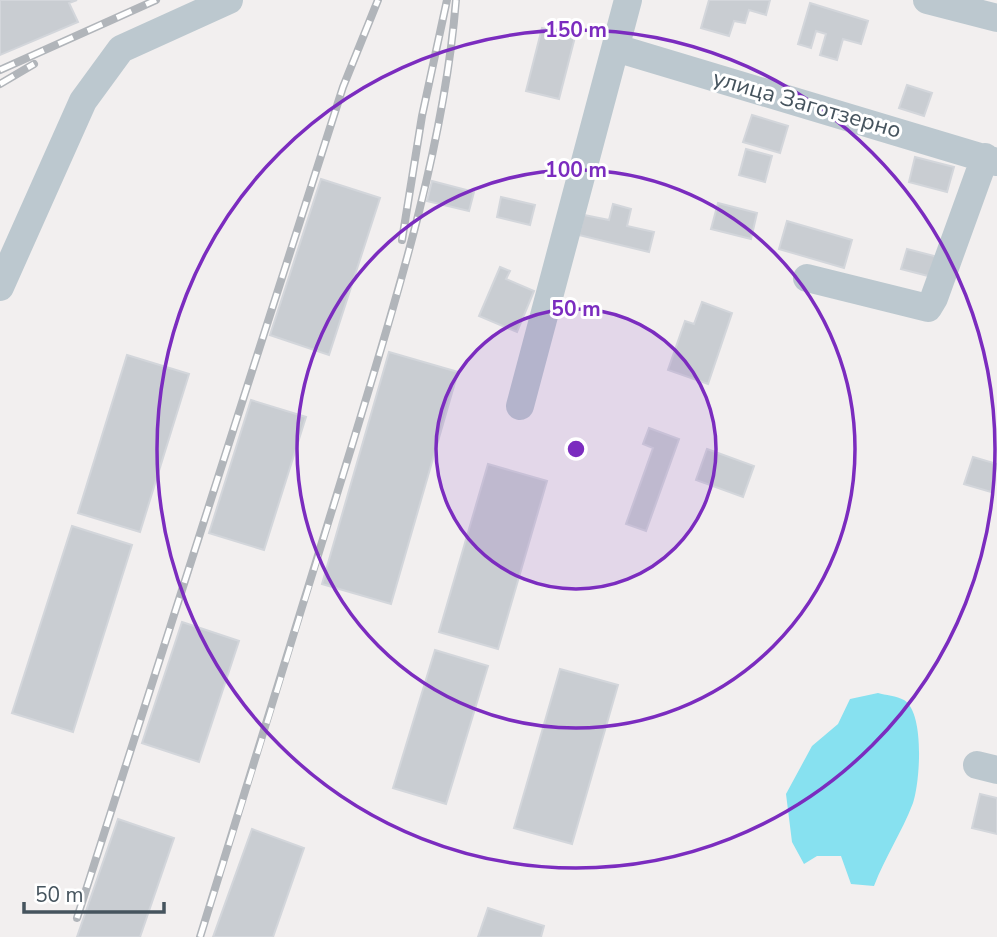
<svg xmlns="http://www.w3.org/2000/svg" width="997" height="937" viewBox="0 0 997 937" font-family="'Nunito Sans',sans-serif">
  <rect width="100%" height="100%" fill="#f2efef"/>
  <!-- water -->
  <path fill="#87e1f0" d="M878 693C885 695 897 696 904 700 925 713 920 782 913 803 902 832 885 857 874 886L851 884 841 856H817L804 864 792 842 786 794 812 746 838 724 850 699Z"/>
  <!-- building -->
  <path fill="#c9cdd2" stroke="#d3d6db" stroke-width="2" d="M0 0H77L69 3 78 22 0 55Z
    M709 0H770L766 15 749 10 745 23 734 21 729 36 701 28Z
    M810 3 868 21 861 44 843 39 837 60 820 55 826 34 816 31 811 48 798 44Z
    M542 28 575 37 559 99 526 91Z
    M907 85 932 93 924 116 899 108Z
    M752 115 788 126 780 153 743 142Z
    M746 149 772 156 765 182 739 175Z
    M915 157 954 167 947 192 909 182Z
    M321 179 380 198 329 355 270 335Z
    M432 181 474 192 469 211 427 201Z
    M501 197 535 205 530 225 497 217Z
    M718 203 757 213 751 239 711 229Z
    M613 204 631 209 627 226 654 232 649 252 579 235 584 215 609 220Z
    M787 221 852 240 844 268 779 249Z
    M907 249 938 257 932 277 901 269Z
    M500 267 510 271 506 279 534 291 517 332 479 316Z
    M702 302 732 313 708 384 668 370 685 321 694 324Z
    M389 352 458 372 391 604 322 584Z
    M127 355 189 374 140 532 78 513Z
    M251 400 306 417 264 550 209 533Z
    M649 428 679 439 646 531 626 524 653 448 643 444Z
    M707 449 754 466 743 497 696 480Z
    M973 457 997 464 991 492 964 484Z
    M488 464 547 481 498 649 439 632Z
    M72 526 132 545 73 732 12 713Z
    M182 622 239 641 199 762 142 743Z
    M435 650 488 666 446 804 393 788Z
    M560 669 618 685 572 844 514 828Z
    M980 794 997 798V834L972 828Z
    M118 819 174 838 140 937H77Z
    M252 829 304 848 273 937H213Z
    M488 908 544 926 541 937H478Z"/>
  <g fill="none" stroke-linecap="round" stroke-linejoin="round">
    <!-- minor -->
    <path stroke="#bcc8cf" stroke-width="28" d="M927 0 997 18
      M616 48 997 162
      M807 278 928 308 934 298 985 157
      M0 287 83 101 121 49 229 0
      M520 406 628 0
      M977 765 997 770"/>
    <defs>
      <path id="rail" d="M0 70 156 0
        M0 84 34 64
        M402 240 422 116 447 0
        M77 918 343 87 378 0
        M200 937C252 772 303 607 353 442 396 300 444 148 456 0"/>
    </defs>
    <!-- rail casing -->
    <use href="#rail" stroke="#b1b5ba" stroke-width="8"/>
    <!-- rail -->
    <use href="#rail" stroke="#fff" stroke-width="5" stroke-dasharray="16" stroke-linecap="butt"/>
  </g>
  <!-- distance rings -->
  <circle cx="576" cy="449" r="140" fill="#7b2cbf" fill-opacity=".12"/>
  <g fill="none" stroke="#7b2cbf" stroke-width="3.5">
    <circle cx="576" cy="449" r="140"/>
    <circle cx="576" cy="449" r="279"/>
    <circle cx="576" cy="449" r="419"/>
  </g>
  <g text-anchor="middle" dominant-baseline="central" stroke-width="6" stroke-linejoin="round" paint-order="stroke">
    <!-- street labels -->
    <g font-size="23" fill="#46545e" stroke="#fff">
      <text transform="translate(807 104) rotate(16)">улица Заготзерно</text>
    </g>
  </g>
  <circle cx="576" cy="449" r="10" fill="#7b2cbf" stroke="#fff" stroke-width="3.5"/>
  <g font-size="21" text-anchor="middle" font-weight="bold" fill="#7b2cbf" stroke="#fff" stroke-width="6" stroke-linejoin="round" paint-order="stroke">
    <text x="576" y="37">150 m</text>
    <text x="576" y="177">100 m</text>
    <text x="576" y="316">50 m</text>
  </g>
  <!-- scale -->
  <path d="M24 902v10h140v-10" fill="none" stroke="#46545e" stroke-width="3.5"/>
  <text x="35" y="902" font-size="21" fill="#46545e" stroke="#ffffff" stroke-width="5" paint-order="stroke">50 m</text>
</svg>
